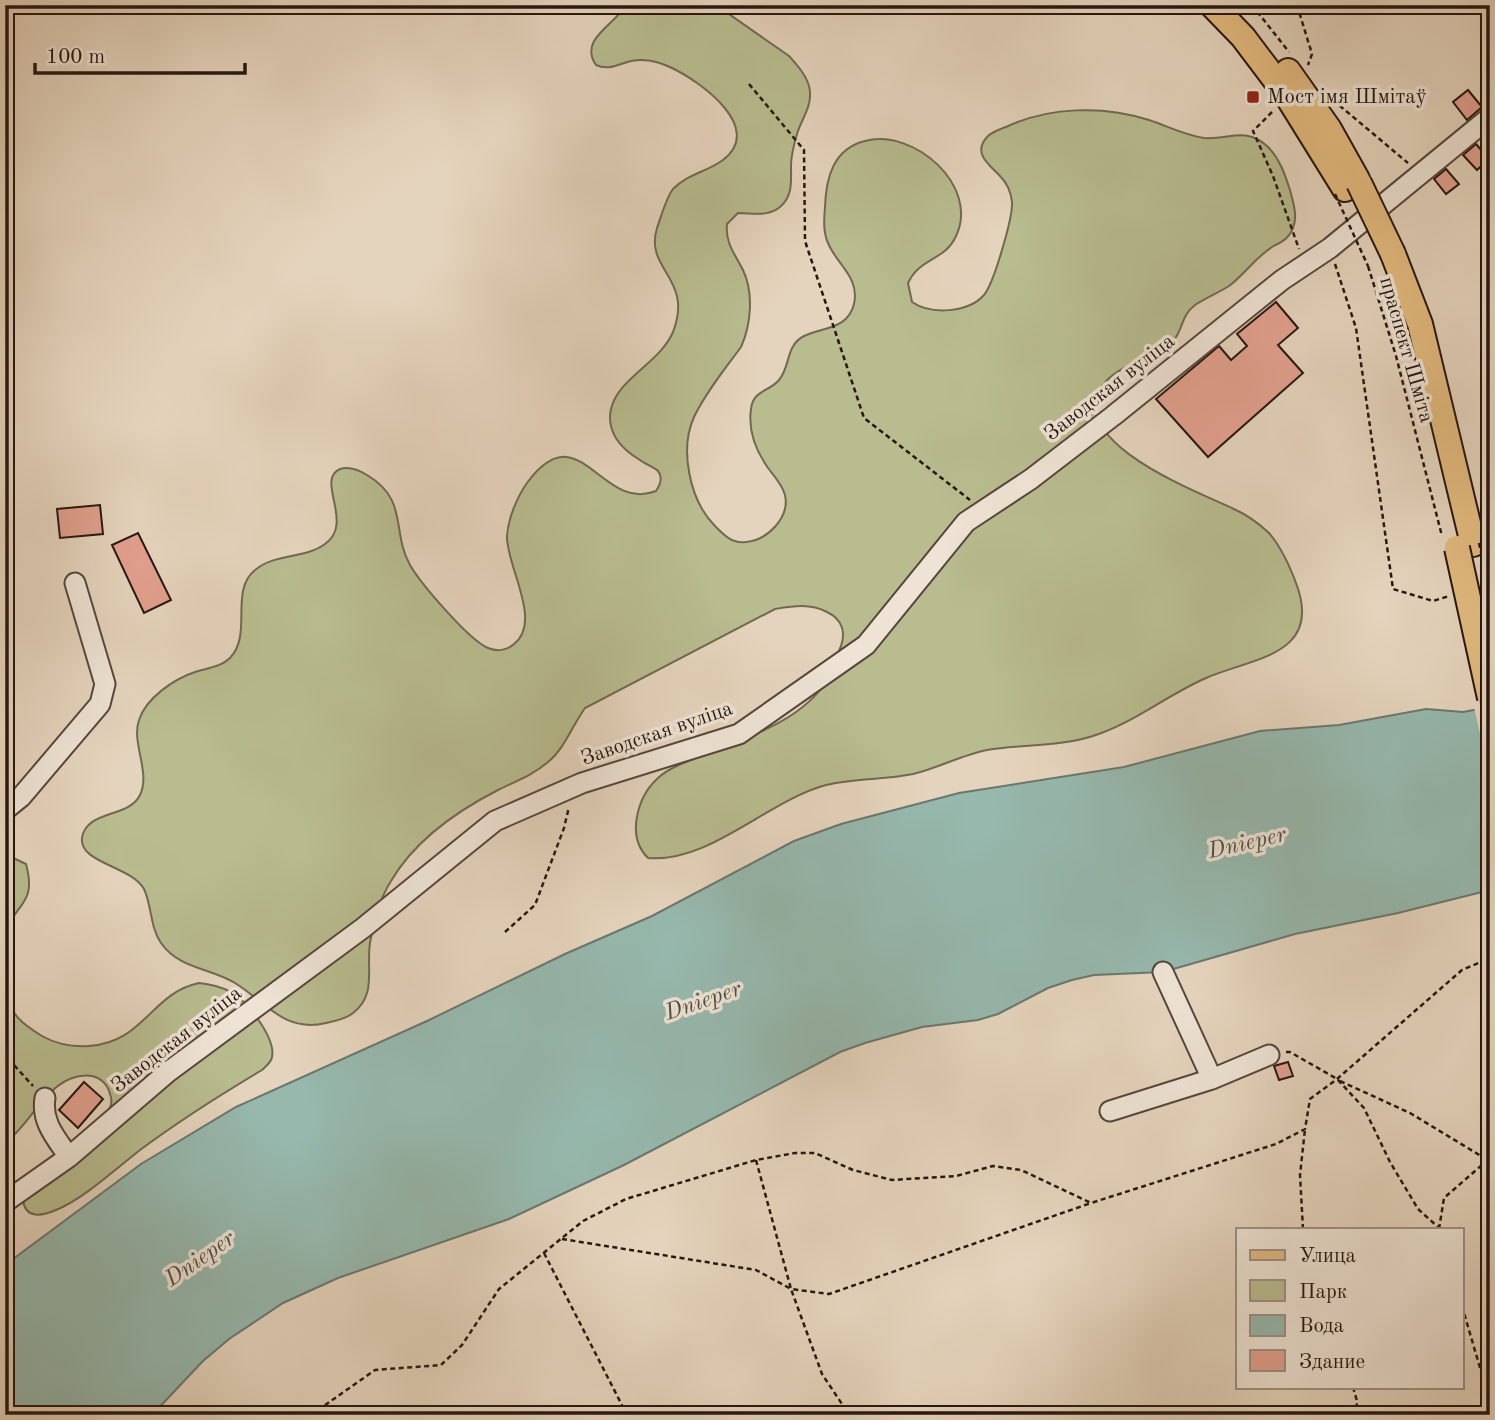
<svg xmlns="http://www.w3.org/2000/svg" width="1495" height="1420" viewBox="0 0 1495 1420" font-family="'Old Standard TT',serif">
  <rect width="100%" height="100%" fill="#e5d4bd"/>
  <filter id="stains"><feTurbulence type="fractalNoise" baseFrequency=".00286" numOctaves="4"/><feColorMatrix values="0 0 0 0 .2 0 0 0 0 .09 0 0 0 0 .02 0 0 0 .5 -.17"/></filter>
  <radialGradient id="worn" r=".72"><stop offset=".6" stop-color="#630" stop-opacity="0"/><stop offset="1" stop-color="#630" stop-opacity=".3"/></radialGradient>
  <!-- green -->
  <path fill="#b8bc8f" stroke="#6f6a50" stroke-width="2" d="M626 5H716L789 56C798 66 810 79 810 93 811 108 801 120 797 134 794 144 791 156 791 166 791 181 793 196 780 207 768 217 753 213 738 213L727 224C725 243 735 254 743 270 754 293 751 325 741 347 725 369 706 392 694 417 679 450 690 501 715 526 724 535 732 544 746 542 768 540 790 517 785 495 782 484 775 477 768 468 756 451 748 430 751 409 753 390 769 392 779 380 791 366 785 346 804 336 824 327 848 329 854 304 860 277 837 265 828 243 823 232 824 219 825 207 826 178 833 149 865 141 914 128 980 186 956 236 945 261 920 257 908 283L912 302C931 315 968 313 984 295 994 283 1013 217 1012 202 1011 192 1007 183 1000 176 990 165 971 153 988 136 991 133 1002 128 1006 127 1048 107 1103 105 1149 120 1167 126 1184 135 1204 138 1230 140 1246 126 1268 147 1280 159 1285 175 1290 190 1293 202 1298 216 1293 228 1289 239 1281 242 1272 247 1255 258 1245 274 1229 286 1218 293 1205 298 1195 305 1180 316 1183 334 1169 345 1150 361 1118 364 1103 385 1062 442 1201 493 1236 510 1247 515 1259 524 1268 532 1280 545 1290 567 1296 583 1324 656 1251 658 1206 678 1167 695 1134 723 1093 736 1058 747 1023 744 987 750 962 755 938 768 913 774 885 780 854 778 826 785 767 801 710 863 648 858 626 837 637 797 658 778 671 766 690 761 706 754 750 736 799 722 827 681 833 671 836 657 841 646 846 632 842 619 827 612 810 603 793 606 775 609L585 708C572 726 565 748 548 762 533 775 516 781 498 790 457 811 415 840 391 881 379 900 374 921 370 943 366 968 377 995 353 1013 346 1019 335 1021 326 1023 284 1033 266 1002 235 983 211 968 179 969 161 943 150 927 152 906 144 889 131 866 79 863 82 838 86 810 129 818 140 795 151 772 131 743 139 720 146 698 174 679 195 672 207 668 221 667 230 658 253 634 229 591 255 570 275 553 305 559 325 544 355 523 315 480 340 469 349 466 359 470 367 475 409 500 391 531 410 565 421 584 469 640 488 648 498 652 506 651 514 644 543 621 506 566 507 536 508 519 517 497 527 483 580 411 600 513 656 491 660 485 663 477 658 471 654 467 645 464 640 460 621 449 606 432 611 409 618 378 660 363 673 332 694 278 644 270 657 228 661 217 666 198 673 189 687 174 707 172 723 160 765 128 701 82 672 68 660 62 645 58 631 61 618 64 609 71 596 65 578 39 616 24 626 5Z
    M5 854 26 864C37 905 16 902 5 933Z
    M199 983C210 984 221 987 231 992 247 1001 276 1038 272 1057 271 1063 266 1066 262 1070 220 1095 179 1121 140 1150 117 1168 82 1200 56 1210 42 1216 26 1219 23 1201L103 1118C109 1111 114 1104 110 1094 108 1085 101 1078 92 1076 51 1070 32 1124 5 1143V992C12 1016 21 1023 42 1036 56 1044 73 1047 89 1046 145 1042 151 993 199 983Z"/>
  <!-- water -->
  <path fill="#96b8ad" stroke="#69786f" stroke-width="2" d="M1490 707V890L1398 913 1295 934 1163 972 1094 975 1072 980 1048 988 998 1014 978 1020 922 1027 865 1043 840 1052 624 1165 509 1219 338 1278 283 1303 229 1339 203 1361 152 1415H5V1265L141 1164 236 1107 427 1021 565 954 652 916 794 841 841 824 959 793 1124 767 1260 731 1339 725 1426 709 1463 712Z"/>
  <!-- pier -->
  <path fill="#e5d4bd" d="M1490 704V779L1474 707Z"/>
  <!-- building -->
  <path fill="#e2a08e" stroke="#261711" stroke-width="2" d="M1468 90 1482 107 1467 120 1453 102Z
    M1476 144 1489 159 1477 170 1463 155Z
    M1446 169 1459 184 1446 194 1434 179Z
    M1276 302 1298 328 1278 345 1303 373 1208 457 1156 399 1219 346 1231 360 1247 346 1237 334Z
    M100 505 103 534 60 538 57 509Z
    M138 533 171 600 144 613 112 545Z
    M1288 1062 1293 1076 1279 1080 1274 1066Z
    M84 1082 103 1099 78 1128 59 1110Z"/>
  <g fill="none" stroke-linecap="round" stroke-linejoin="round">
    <defs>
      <path id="minor" d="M5 810 21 797 100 704 105 684 75 583
        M1163 972 1212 1079
        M45 1098C41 1122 56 1138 69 1157
        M1110 1111 1212 1079 1269 1055
        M5 1202 69 1157 168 1072 363 928 495 821 582 783 739 734 866 645 966 522 1031 479 1113 416 1282 280 1330 248 1490 117"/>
      <path id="major" d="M1212 5 1243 37 1286 94 1345 189
        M1288 71 1329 129 1357 179
        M1393 254 1420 324 1473 544"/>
    </defs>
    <!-- minor casing -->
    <use href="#minor" stroke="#56463c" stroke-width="23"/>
    <!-- major casing -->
    <use href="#major" stroke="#261711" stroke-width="28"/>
    <!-- path -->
    <path stroke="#261711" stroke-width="2.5" stroke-dasharray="5 3.5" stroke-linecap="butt" d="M1252 5 1289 52
      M1297 5 1312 54 1308 65
      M749 84 804 150 805 241 864 418 970 500
      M1333 100 1408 163
      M1272 112 1253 131 1273 176 1299 249
      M1335 264 1356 328 1393 589 1433 601 1449 596
      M1368 266 1396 356 1442 536
      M505 932 535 905 564 828 569 807
      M5 1051 14 1065 33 1086
      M1286 1052H1290L1337 1079 1364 1108 1390 1162 1418 1209 1439 1228
      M1340 1081 1410 1113 1486 1159
      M756 1160 791 1289 829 1294 1091 1203
      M1303 1229 1300 1175 1305 1129
      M1439 1229 1444 1198 1490 1158
      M562 1239 756 1270 791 1289 822 1374 844 1407 861 1415
      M544 1253 627 1415
      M1462 1306 1487 1392 1489 1415
      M1353 1387 1357 1401 1356 1415
      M311 1415 375 1370 441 1365 462 1345 499 1289 583 1221 626 1199 756 1160 795 1153H815L853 1170 892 1180 956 1176 993 1166 1021 1170 1091 1203 1276 1144 1305 1129 1310 1099 1337 1079 1462 970 1490 958"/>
    <!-- minor -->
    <use href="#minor" stroke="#eee3d4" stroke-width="19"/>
    <!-- major -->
    <use href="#major" stroke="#e2ba7e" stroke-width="24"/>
    <defs>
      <path id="major-bridge" d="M1359 183 1393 254
        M1457 548 1490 698"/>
    </defs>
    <!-- major-bridge casing -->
    <use href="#major-bridge" stroke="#261711" stroke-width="28" stroke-linecap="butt"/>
    <!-- path-bridge -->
    <path stroke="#261711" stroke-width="2.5" stroke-dasharray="5 3.5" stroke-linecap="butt" d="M1335 194 1368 266
      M1479 543 1490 592
      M1481 714 1490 755"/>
    <!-- major-bridge -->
    <use href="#major-bridge" stroke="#e2ba7e" stroke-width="24"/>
  </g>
  <!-- markers -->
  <rect fill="#8f2418" stroke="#eee3d4" stroke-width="2.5" x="1246" y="90" width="14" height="14" rx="3.5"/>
  <g text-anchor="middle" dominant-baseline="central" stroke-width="7" stroke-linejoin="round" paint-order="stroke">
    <!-- poi labels -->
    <g font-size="21" fill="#261711" stroke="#eee3d4" text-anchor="start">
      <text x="1267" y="97">Мост імя Шмітаў</text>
    </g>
    <!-- street labels -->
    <g font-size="21" fill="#261711" stroke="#eee3d4">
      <text transform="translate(1406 350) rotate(74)">праспект Шміта</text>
      <text transform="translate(1110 388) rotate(-38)">Заводская вуліца</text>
      <text transform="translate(657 734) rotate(-19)">Заводская вуліца</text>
      <text transform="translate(177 1040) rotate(-38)">Заводская вуліца</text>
    </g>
    <!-- water labels -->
    <g font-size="23" font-style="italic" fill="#4d4f48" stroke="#eee3d4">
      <text transform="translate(1247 843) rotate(-13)">Dnieper</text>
      <text transform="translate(703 1001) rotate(-19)">Dnieper</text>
      <text transform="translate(200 1259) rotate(-35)">Dnieper</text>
    </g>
  </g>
  <!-- margin -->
  <rect width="1495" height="1420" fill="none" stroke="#e5d4bd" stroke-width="28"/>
  <rect x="7" y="7" width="1481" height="1406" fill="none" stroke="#261711" stroke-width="3.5"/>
  <rect x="14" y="14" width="1467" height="1392" fill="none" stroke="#261711" stroke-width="2"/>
  <!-- legend -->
  <rect x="1236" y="1228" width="228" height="161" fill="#eee3d4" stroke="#9e9186" stroke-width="2"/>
  <rect x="1250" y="1250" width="35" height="10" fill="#e2ba7e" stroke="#9e9186" stroke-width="2"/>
  <text x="1299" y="1262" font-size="21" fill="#261711">Улица</text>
  <rect x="1250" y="1280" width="35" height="21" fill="#b8bc8f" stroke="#9e9186" stroke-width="2"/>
  <text x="1299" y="1298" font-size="21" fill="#261711">Парк</text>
  <rect x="1250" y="1315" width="35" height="21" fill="#96b8ad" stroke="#9e9186" stroke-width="2"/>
  <text x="1299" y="1332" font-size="21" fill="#261711">Вода</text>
  <rect x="1250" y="1350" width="35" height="21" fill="#e2a08e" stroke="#9e9186" stroke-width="2"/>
  <text x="1299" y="1368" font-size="21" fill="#261711">Здание</text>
  <!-- scale -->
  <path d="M35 63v10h210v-10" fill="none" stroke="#261711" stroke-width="3.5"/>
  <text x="46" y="63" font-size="21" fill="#261711" stroke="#eee3d4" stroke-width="5" paint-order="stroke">100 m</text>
  <rect width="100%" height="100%" filter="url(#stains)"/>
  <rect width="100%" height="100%" fill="url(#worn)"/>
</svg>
